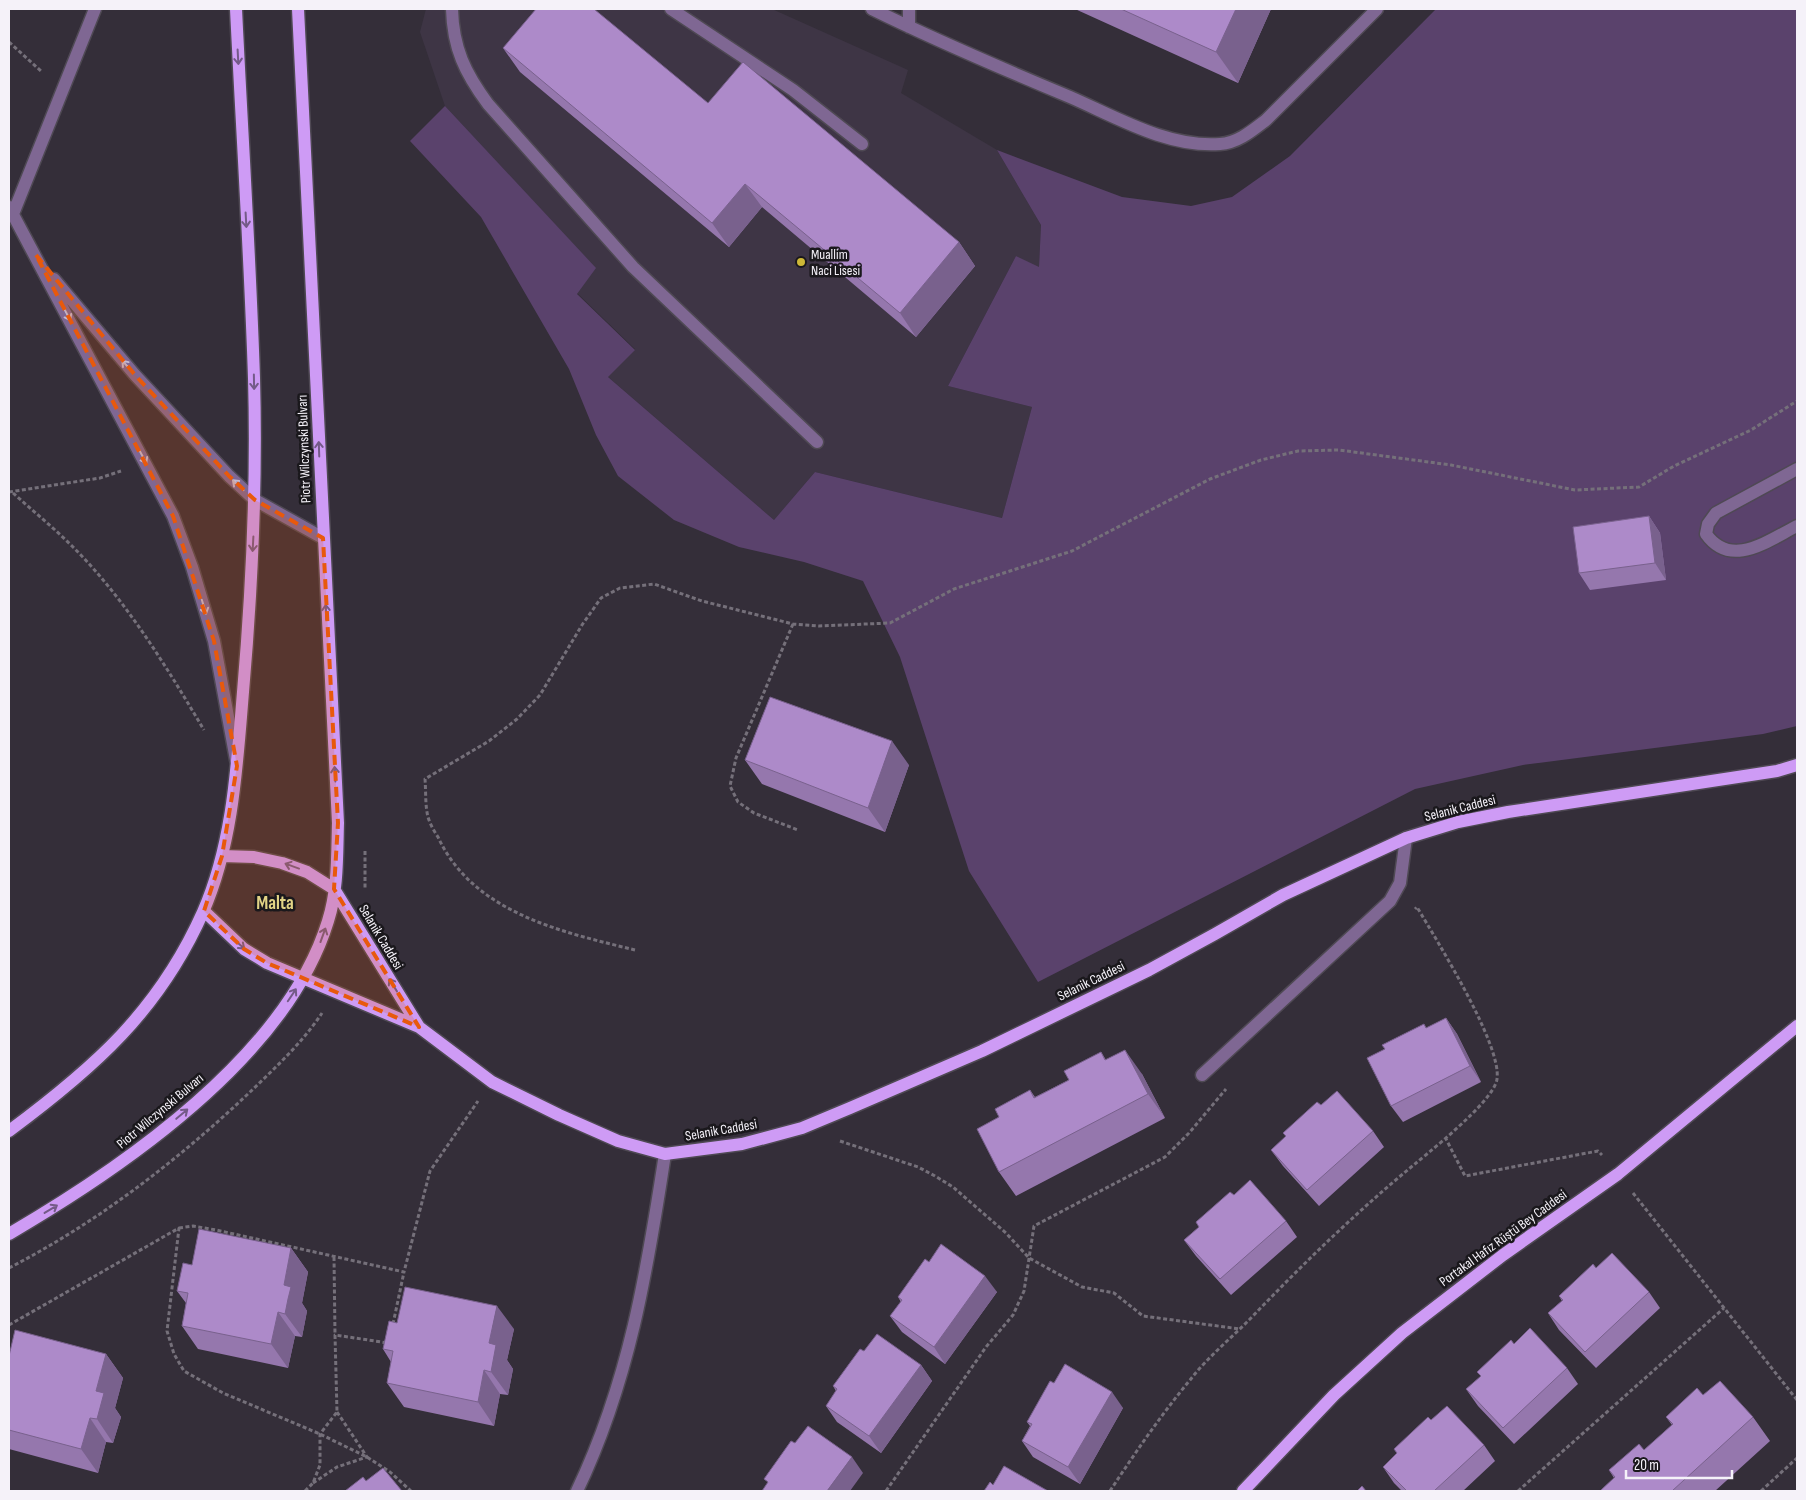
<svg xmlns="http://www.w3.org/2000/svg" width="1806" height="1500" viewBox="0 0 1806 1500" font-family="'Sofia Sans Condensed',sans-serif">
  <rect width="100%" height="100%" fill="#342e39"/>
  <!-- built -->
  <path fill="#3e3545" d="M426 9H772L908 70 901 93 997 150 1041 225 1039 268 1016 256 948 386 1032 407 1002 518 815 472 774 520 607 376 635 349 577 293 595 268 445 106 420 32Z"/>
  <!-- green -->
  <path fill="#5a426c" d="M1436 9H1797V726L1763 734 1523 765 1415 789 1038 982 969 871 900 657 863 581 804 562 739 547 674 520 618 476 596 435 569 369 481 217 410 141 445 106 596 268 577 294 635 350 608 377 774 520 815 472 1002 518 1032 407 948 386 1016 256 1039 267 1041 225 997 150 1122 197 1191 206 1232 197 1290 156Z"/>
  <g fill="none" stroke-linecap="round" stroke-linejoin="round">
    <defs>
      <path id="minor" d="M452 9C453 48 465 73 488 104L633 267 817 442
        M671 9 793 90 862 144
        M872 9C937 41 1003 69 1070 97 1116 117 1168 148 1220 144 1238 143 1253 130 1266 120L1377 9
        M909 27V9
        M9 207 173 516 192 567 214 641 236 760
        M13 214 95 9
        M54 279 135 375 229 476 255 500 323 538
        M1797 469 1716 513 1708 524 1706 534C1731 569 1767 541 1797 526
        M1202 1075 1390 901 1400 883 1406 838
        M577 1491C629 1382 647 1272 665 1154"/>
      <path id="major" d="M222 856 254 857 282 863 307 872 334 889 419 1027
        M204 911 244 949 267 963 419 1027 492 1082 559 1115 618 1141 665 1154 742 1144 802 1128 850 1108 982 1051 1149 970 1215 934 1283 895 1406 838 1458 822 1508 812 1777 771 1797 765
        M9 1131C94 1068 159 1011 203 912 233 844 237 765 243 692 252 588 257 483 254 378 250 255 242 132 236 9
        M9 1234C124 1167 287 1055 328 921 338 890 337 856 338 823L298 9
        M1243 1491 1334 1395 1402 1333 1503 1255 1618 1174 1797 1026"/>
    </defs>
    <!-- minor casing -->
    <use href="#minor" stroke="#4f4954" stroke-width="15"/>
    <!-- major casing -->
    <use href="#major" stroke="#4f4954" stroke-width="15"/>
    <!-- path -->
    <path stroke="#75707a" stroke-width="3" stroke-dasharray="4 2.5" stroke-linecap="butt" d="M9 42 42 72
      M9 492 100 478 121 471
      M13 493C33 511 54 528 73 547 126 600 166 666 204 730
      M793 624 736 758 730 786 738 802 754 813 798 830
      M365 851V889
      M635 950C562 932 473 913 438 837 434 831 430 824 428 817 425 805 426 791 425 779L489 741 517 719 540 695 582 625 601 598 620 588 654 584 702 601 793 624 819 626 890 623 954 589 1072 551 1210 479 1261 460 1298 451 1339 450 1451 465 1575 490 1639 487 1674 466 1751 430 1797 401
      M1445 1137 1465 1176 1598 1151 1602 1155
      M840 1141 918 1167 935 1176 953 1187 1006 1233 1029 1258 1082 1287 1114 1293 1143 1316 1240 1329
      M1633 1193 1797 1400
      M179 1228 193 1226 216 1230 404 1272 430 1171 478 1101
      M334 1257 335 1335
      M9 1268C98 1222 177 1161 250 1092 275 1068 303 1042 322 1013
      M393 1324 404 1272
      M9 1325 179 1228 167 1331 174 1354 184 1371 223 1393 320 1434 367 1457 390 1472 411 1491
      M313 1483 337 1467 367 1457 337 1412
      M305 1491 313 1483 320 1465V1434L337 1412 335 1335 388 1343
      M886 1491 986 1347 1013 1315 1024 1291 1034 1226 1165 1157 1189 1133 1226 1089
      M1110 1491C1135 1453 1161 1415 1190 1380 1207 1358 1230 1339 1249 1320 1299 1268 1349 1219 1404 1173 1424 1156 1494 1102 1497 1079 1502 1045 1437 941 1417 907L1415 909
      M1518 1491 1724 1308
      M1761 1491 1797 1458"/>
    <!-- minor -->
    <use href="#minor" stroke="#7f6793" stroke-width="12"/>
    <!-- major -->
    <use href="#major" stroke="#ce9bf5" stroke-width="12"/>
  </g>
  <!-- wall -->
  <path fill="#9577ad" d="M1075 9H1271L1238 83Z
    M503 48 708 103 959 242 975 266 916 337 762 207 729 247 520 72Z
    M1649 516 1660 533 1666 580 1590 590 1579 573Z
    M745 760 909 765 885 832 762 784Z
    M1446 1018 1457 1034 1481 1082 1403 1122 1391 1106 1427 1028Z
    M1101 1052 1106 1060 1142 1074 1165 1118 1016 1196 999 1172V1117L1030 1090 1035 1097 1069 1080Z
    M1321 1105 1373 1131 1384 1147 1319 1206 1283 1166 1271 1150 1286 1137 1283 1133Z
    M1234 1195 1286 1221 1297 1237 1231 1295 1196 1256 1184 1240 1199 1227 1196 1222Z
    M291 1248 308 1272 302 1303 307 1311 302 1337 295 1336 288 1368 198 1349 182 1326 186 1303 177 1291 192 1265Z
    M929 1262 997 1292 945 1364 902 1332 890 1316 901 1302 898 1297Z
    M1596 1268 1649 1292 1660 1308 1596 1368 1559 1330 1548 1313 1562 1301 1559 1296Z
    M397 1323 514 1329 507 1360 513 1369 508 1395 500 1394 494 1426 404 1407 387 1383 391 1362 383 1349Z
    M864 1351 921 1365 932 1381 881 1453 837 1422 826 1406 836 1391 833 1386Z
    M106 1354 123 1378 115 1408 121 1417 113 1443 106 1442 98 1473 9 1449V1356Z
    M1567 1368 1578 1384 1514 1444 1478 1406 1466 1389Z
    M1054 1383 1123 1408 1080 1484 1033 1457 1022 1441 1030 1426 1027 1422Z
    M1703 1395 1753 1417 1770 1441 1715 1491H1600L1614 1478 1609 1470 1644 1450 1672 1425 1666 1417Z
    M1484 1445 1495 1461 1463 1491H1402L1394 1483 1383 1467 1397 1453 1394 1449Z"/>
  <!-- shaded-wall -->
  <path fill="#79618d" d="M1236 9H1271L1238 83 1216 52Z
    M745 184 762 207 729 247 712 223Z
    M959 242 975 266 916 337 900 313Z
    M1649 516 1660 533 1666 580 1655 563Z
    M892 741 909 765 885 832 868 808Z
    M1446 1018 1457 1034 1481 1082 1470 1066Z
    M1125 1050 1142 1074 1165 1118 1148 1094Z
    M291 1248 308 1272 302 1303 307 1311 302 1337 285 1314 284 1285Z
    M985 1276 997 1292 945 1364 934 1347Z
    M497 1306 514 1329 507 1360 513 1369 508 1395 491 1372 489 1343Z
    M278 1312 295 1336 288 1368 271 1344Z
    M106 1354 123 1378 115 1408 121 1417 113 1443 97 1419 96 1391Z
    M921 1365 932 1381 881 1453 869 1436Z
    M484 1370 500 1394 494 1426 478 1402Z
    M1112 1392 1123 1408 1080 1484 1068 1467Z
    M90 1418 106 1442 98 1473 81 1449Z
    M852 1457 863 1473 850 1491H827Z"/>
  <!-- building -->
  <path fill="#ad8ac9" stroke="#79618d" d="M536 9H594L708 103 743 62 959 242 900 313 745 184 712 223 503 48Z
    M1121 9H1236L1216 52Z
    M1649 516 1655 563 1579 573 1573 527Z
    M770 697 892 741 868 808 745 760Z
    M1446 1018 1470 1066 1391 1106 1367 1058 1385 1049 1382 1045 1424 1024 1426 1028Z
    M1125 1050 1148 1094 999 1172 977 1129 999 1117 995 1109 1030 1090 1034 1098 1069 1080 1064 1071 1101 1052 1105 1060Z
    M1337 1091 1373 1131 1307 1190 1271 1150 1286 1136 1283 1133 1317 1102 1321 1105Z
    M1250 1180 1286 1221 1220 1279 1184 1240 1199 1227 1196 1222 1230 1192 1234 1195Z
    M199 1229 291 1248 284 1285 291 1287 288 1299 285 1314 278 1312 271 1344 182 1326 188 1293 177 1291 183 1263 192 1265Z
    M941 1244 985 1276 934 1347 890 1316 902 1300 898 1297 925 1259 929 1262Z
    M1612 1253 1649 1292 1585 1352 1548 1313 1563 1300 1559 1296 1593 1264 1596 1268Z
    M405 1287 497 1306 489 1343 496 1345 491 1372 484 1370 478 1402 387 1383 393 1351 383 1349 389 1321 397 1323Z
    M1530 1328 1567 1368 1503 1428 1466 1389 1481 1376 1477 1372 1511 1340 1514 1344Z
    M15 1330 106 1354 96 1391 104 1393 97 1419 90 1418 81 1449 9 1430V1356Z
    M877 1334 921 1365 869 1436 826 1406 837 1389 833 1386 860 1349 864 1351Z
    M1065 1364 1112 1392 1068 1467 1022 1441 1032 1424 1027 1422 1050 1381 1054 1383Z
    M1720 1381 1753 1417 1672 1491H1600L1615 1477 1609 1470 1639 1444 1644 1450 1673 1424 1666 1417 1697 1388 1703 1395Z
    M1447 1406 1484 1445 1434 1491H1407L1383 1467 1397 1453 1394 1449 1428 1417 1431 1420Z
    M808 1426 852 1457 827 1491H762L768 1482 764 1479 791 1441 795 1443Z
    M1004 1466 1048 1491H984L990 1482 993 1485Z
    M383 1468 402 1491H345L363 1477 366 1481Z
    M1362 1486 1366 1491H1357Z"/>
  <!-- one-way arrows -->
  <defs><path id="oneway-shaft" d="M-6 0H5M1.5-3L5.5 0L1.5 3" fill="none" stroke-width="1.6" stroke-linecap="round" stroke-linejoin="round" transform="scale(1.25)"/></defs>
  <g stroke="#745a88">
    <use href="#oneway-shaft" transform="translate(238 57) rotate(87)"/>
    <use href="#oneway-shaft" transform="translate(246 220) rotate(87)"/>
    <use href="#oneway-shaft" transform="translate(254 382) rotate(89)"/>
    <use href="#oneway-shaft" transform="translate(319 449) rotate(-92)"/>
    <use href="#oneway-shaft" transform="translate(253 544) rotate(93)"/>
    <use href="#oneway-shaft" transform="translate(326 612) rotate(-92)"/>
    <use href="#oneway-shaft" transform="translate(335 774) rotate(-93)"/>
    <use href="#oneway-shaft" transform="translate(292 866) rotate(-160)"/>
    <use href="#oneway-shaft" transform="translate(323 935) rotate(-70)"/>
    <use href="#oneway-shaft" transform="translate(239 944) rotate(41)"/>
    <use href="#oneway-shaft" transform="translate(393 985) rotate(-122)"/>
    <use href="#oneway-shaft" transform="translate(292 995) rotate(-56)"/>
    <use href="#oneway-shaft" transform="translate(182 1114) rotate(-40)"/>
    <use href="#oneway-shaft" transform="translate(51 1209) rotate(-31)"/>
  </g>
  <g stroke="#c6bad0">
    <use href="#oneway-shaft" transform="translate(67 314) rotate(62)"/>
    <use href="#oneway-shaft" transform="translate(127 366) rotate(-131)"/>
    <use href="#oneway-shaft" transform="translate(143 457) rotate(62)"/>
    <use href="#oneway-shaft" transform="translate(238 485) rotate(-137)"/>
    <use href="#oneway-shaft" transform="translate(204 607) rotate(73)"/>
  </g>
  <!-- marked area -->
  <path fill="#e8590c" fill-opacity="0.2" stroke="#e8590c" stroke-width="4" stroke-dasharray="10 6" stroke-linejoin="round" d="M36 255 135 375 229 476 255 500 323 538 338 823 334 889 419 1027 267 963 244 949 204 911 222 856 237 766 214 641 173 516Z"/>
  <!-- markers -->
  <circle fill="#ceb837" stroke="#1a181c" stroke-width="2" cx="801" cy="262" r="5"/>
  <g text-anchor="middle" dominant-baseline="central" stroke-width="5" stroke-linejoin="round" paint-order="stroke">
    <!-- poi labels -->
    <g font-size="14" fill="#f5f2f9" stroke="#1a181c" text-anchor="start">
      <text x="811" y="254">Muallim<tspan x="811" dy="16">Naci Lisesi</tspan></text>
    </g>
    <!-- street labels -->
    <g font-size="14" fill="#f5f2f9" stroke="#1a181c">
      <text transform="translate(304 449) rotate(-92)">Piotr Wilczynski Bulvarı</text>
      <text transform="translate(1460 808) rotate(-14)">Selanik Caddesi</text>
      <text transform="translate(381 937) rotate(59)">Selanik Caddesi</text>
      <text transform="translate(1091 981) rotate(-26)">Selanik Caddesi</text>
      <text transform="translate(160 1111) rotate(-40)">Piotr Wilczynski Bulvarı</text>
      <text transform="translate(721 1130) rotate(-10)">Selanik Caddesi</text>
      <text transform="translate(1503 1238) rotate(-36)">Portakal Hafız Rüştü Bey Caddesi</text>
    </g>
    <!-- district labels -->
    <g font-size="19" font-weight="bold" fill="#e2d486" stroke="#1a181c">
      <text x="275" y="903">Malta</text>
    </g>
  </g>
  <!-- border -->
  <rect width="1806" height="1500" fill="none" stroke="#f5f2f9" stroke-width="20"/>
  <!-- scale -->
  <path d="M1626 1470v8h106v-8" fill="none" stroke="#f5f2f9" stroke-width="2.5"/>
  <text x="1634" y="1470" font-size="15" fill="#f5f2f9" stroke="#1a181c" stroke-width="4" paint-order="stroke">20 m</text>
</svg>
